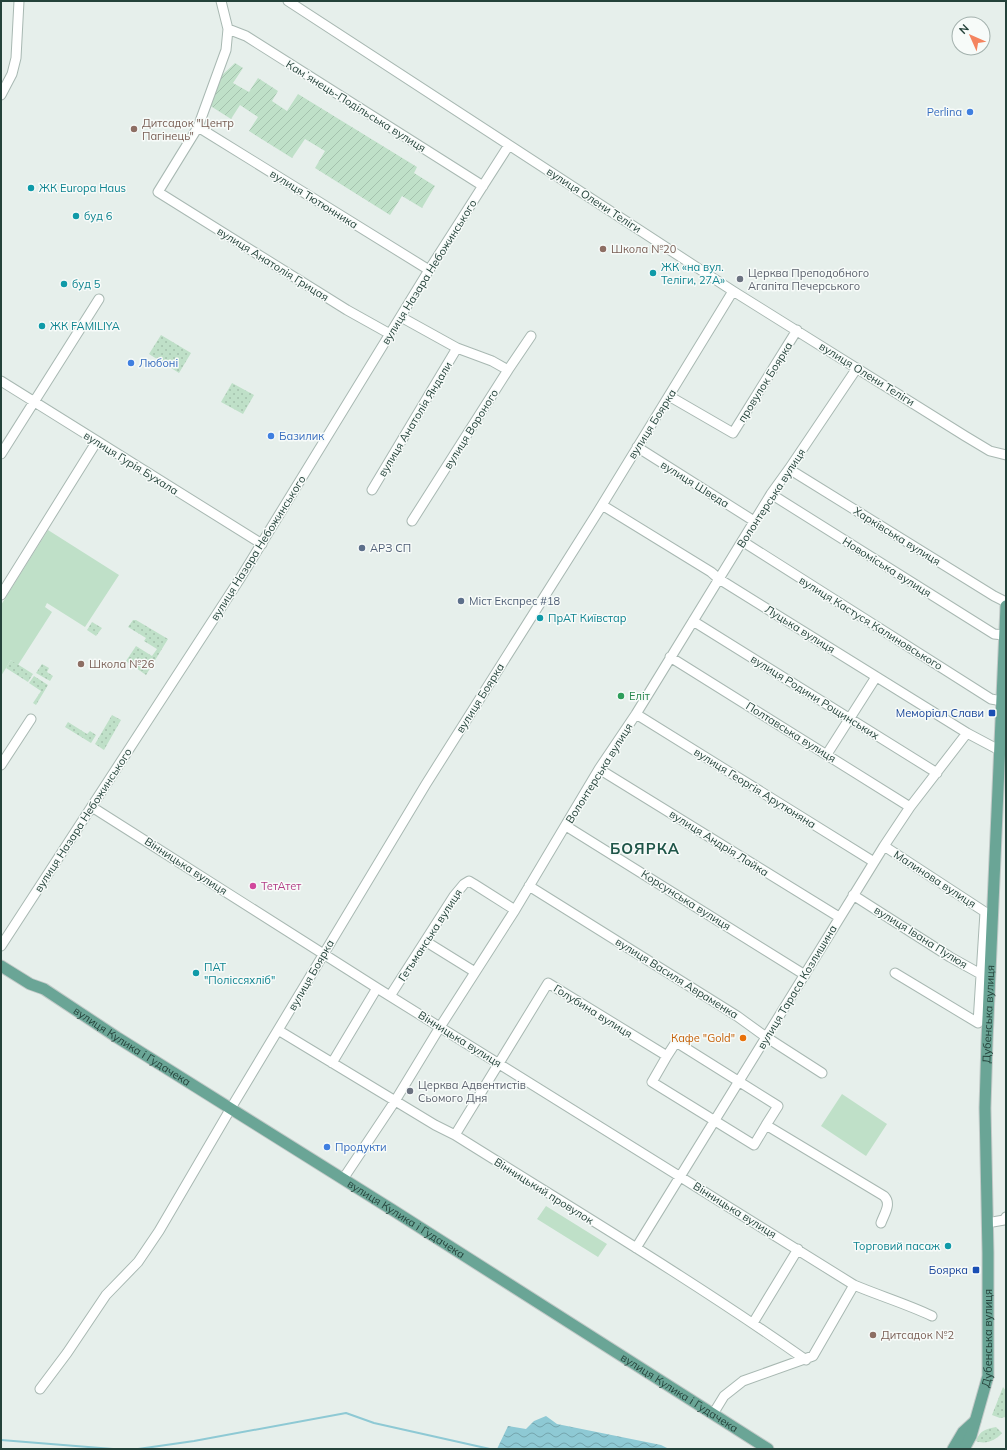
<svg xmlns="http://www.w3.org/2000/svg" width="1007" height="1450" viewBox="0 0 1007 1450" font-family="Mulish,sans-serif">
  <defs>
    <pattern id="grass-dots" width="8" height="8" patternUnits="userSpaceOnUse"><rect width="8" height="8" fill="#bfe0c8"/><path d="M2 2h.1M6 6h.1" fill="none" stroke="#a4c1ad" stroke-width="1.8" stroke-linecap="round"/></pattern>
    <pattern id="garden-furrows" width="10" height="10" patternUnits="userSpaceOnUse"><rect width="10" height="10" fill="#bfe0c8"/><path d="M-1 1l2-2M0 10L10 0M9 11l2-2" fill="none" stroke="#a4c1ad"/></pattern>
    <pattern id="water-waves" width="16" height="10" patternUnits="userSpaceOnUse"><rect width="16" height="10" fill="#8ec9d4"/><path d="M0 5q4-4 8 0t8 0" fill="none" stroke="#74a5ad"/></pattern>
  </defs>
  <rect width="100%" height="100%" fill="#e6efeb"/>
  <!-- grass -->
  <path fill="url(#grass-dots)" d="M161 335 191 353 179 373 149 354Z
    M232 383 254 395 243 414 221 402Z
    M133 620H136L168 639 146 675 126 661 136 646 152 656 157 649 144 641 146 638 128 627Z
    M92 622 102 628 96 636 87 630Z
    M11 660 33 674 28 682 6 668Z
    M42 664 49 668 47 672 53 676 50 681 36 673Z
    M34 676 48 685 36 705 33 703 41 691 29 683Z
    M112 715 121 720 104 750 95 744Z
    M68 722 87 734 90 731 96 735 91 743 65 727Z
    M1003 1387 1006 1391V1417L1000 1418 992 1415Z
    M996 1427 1002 1433C996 1440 986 1445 976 1441 980 1430 986 1429 996 1427Z"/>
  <!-- park -->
  <path fill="#bfe0c8" d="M48 530 119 575 85 627 47 603 45 607 52 612 18 665 11 660 1 676V605Z
    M842 1094 887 1124 866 1156 821 1126Z
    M546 1206 607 1244 598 1257 537 1219Z"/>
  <!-- garden -->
  <path fill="url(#garden-furrows)" d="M235 63 243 68 233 83 249 92 258 78 278 91 272 101 287 111 298 94 417 167 414 173 435 186 422 208 402 196 390 215 315 168 325 151 305 139 292 158 249 131 258 117 240 105 231 119 209 105 219 78Z"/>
  <!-- water -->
  <path fill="url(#water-waves)" d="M546 1416 557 1424 661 1445 669 1449H497L508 1426 526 1429 534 1421Z"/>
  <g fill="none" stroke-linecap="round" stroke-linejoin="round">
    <!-- stream -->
    <path stroke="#8ec9d4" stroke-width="2" d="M1 1440 113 1449
      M138 1449 194 1441 346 1413 374 1423 490 1449"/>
    <defs>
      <path id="minor" d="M221 1 228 29 226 50 198 127 158 192 347 310 390 334
        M288 1 733 291 965 436 990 451 1006 455
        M228 29 246 36 483 186
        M1 95 12 74 16 58 19 1
        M198 127 429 270
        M401 317 457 348 492 361 508 370
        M1 381 262 544
        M669 396 733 433 797 330
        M637 447 754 521
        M1 454 99 299
        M789 469 994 596 1006 602
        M372 490 457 348
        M771 494 994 634 1004 635
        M602 505 711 572 719 579 967 733 999 750
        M412 521 508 370 531 336
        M742 541 991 699 1002 701
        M1 595 97 441
        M693 621 937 773
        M670 657 910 807
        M636 714 874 862
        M827 754 876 677
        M1 765 31 719
        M599 769 839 917
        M92 807 377 988 854 1285C880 1296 907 1304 932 1316
        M566 826 805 975
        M884 846 985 912 978 1023 895 973
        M529 886 737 1016 766 1037 822 1073
        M853 895 950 957 986 977
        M425 941 475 972
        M1 946 241 577 429 270 509 145
        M390 996 454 896 464 884 469 881 474 884 515 910
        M278 1030 435 1125 455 1135C573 1209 692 1280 806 1360
        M667 1056 652 1082 754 1145 766 1125
        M332 1063 377 988
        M455 1135 548 983 667 1056 676 1042 778 1106 766 1125 884 1196C892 1204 884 1214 881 1223
        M343 1179 395 1101 440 1027 515 910 599 769 636 714 771 494 789 469 857 368
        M987 1223 1004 1220 1006 1217
        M636 1248 884 846 910 807 967 733
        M753 1323 798 1249
        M40 1389 67 1353 106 1295 138 1262 159 1231 231 1108 426 784 599 510 733 291
        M713 1414 724 1396 743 1381 813 1356 854 1285"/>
      <g id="major">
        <path id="s1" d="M1 966 30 984 44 989 118 1038 391 1209 768 1449"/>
        <path d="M953 1449 963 1432 975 1421"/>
        <path id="s2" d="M964 1449 971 1436 988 1376V1253L985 1108 987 1041 1006 606"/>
      </g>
    </defs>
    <!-- minor casing -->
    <use href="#minor" stroke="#a8b8b2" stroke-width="11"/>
    <!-- major casing -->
    <use href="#major" stroke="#c2cac8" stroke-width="13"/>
    <!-- minor -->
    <use href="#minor" stroke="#fff" stroke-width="9"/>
    <!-- major -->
    <use href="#major" stroke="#6aa596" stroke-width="11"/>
  </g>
  <!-- markers -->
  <g fill="#3f7fe0" stroke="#f7fbf9" stroke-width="1.5">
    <circle cx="970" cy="112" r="4"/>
    <circle cx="131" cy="363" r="4"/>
    <circle cx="271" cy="436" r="4"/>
    <circle cx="327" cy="1147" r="4"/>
  </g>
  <g fill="#8d6e63" stroke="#f7fbf9" stroke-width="1.5">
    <circle cx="134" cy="129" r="4"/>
    <circle cx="603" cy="249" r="4"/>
    <circle cx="81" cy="664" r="4"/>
    <circle cx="873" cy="1335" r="4"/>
  </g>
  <g fill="#0f9aa8" stroke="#f7fbf9" stroke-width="1.5">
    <circle cx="31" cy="188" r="4"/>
    <circle cx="76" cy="216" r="4"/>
    <circle cx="653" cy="273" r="4"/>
    <circle cx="64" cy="284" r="4"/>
    <circle cx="42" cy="326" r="4"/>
    <circle cx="540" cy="618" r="4"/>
    <circle cx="196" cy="973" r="4"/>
    <circle cx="948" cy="1246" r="4"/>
  </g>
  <g fill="#6b7280" stroke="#f7fbf9" stroke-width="1.5">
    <circle cx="740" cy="279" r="4"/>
    <circle cx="410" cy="1091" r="4"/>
  </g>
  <g fill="#5c6f8a" stroke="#f7fbf9" stroke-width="1.5">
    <circle cx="362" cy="548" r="4"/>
    <circle cx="461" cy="601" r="4"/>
  </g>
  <circle fill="#2e9e5b" stroke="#f7fbf9" stroke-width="1.5" cx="621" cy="696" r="4"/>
  <g fill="#1a4fb4" stroke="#f7fbf9" stroke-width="1.5">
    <rect x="988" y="709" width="8" height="8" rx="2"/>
    <rect x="972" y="1266" width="8" height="8" rx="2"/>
  </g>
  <circle fill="#d1479c" stroke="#f7fbf9" stroke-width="1.5" cx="253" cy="886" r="4"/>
  <circle fill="#e8710a" stroke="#f7fbf9" stroke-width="1.5" cx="743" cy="1038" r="4"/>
  <g text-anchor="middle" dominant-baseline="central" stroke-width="3" stroke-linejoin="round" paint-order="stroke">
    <!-- street labels -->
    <g font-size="11" fill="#24423a" stroke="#f7fbf9">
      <text transform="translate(356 106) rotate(32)">Камʼянець-Подільська вулиця</text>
      <text transform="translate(314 199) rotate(32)">вулиця Тютюнника</text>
      <text transform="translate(594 200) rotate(33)">вулиця Олени Теліги</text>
      <text transform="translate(273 264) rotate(32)">вулиця Анатолія Грицая</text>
      <text transform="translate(429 272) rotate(-58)">вулиця Назара Небожинського</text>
      <text transform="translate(867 374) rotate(32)">вулиця Олени Теліги</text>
      <text transform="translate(765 382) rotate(-58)">провулок Боярка</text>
      <text transform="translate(415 419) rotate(-59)">вулиця Анатолія Яндали</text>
      <text transform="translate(652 424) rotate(-58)">вулиця Боярка</text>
      <text transform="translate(471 429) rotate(-58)">вулиця Вороного</text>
      <text transform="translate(131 463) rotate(32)">вулиця Гурія Бухала</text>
      <text transform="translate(695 484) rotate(32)">вулиця Шведа</text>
      <text transform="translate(771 498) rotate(-57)">Волонтерська вулиця</text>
      <text transform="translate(897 536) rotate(32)">Харківська вулиця</text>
      <text transform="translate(258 548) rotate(-58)">вулиця Назара Небожинського</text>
      <text transform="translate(887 567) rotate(32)">Новоміська вулиця</text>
      <text transform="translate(871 623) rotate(32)">вулиця Кастуся Калиновського</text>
      <text transform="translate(800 629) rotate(32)">Луцька вулиця</text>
      <text transform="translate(815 697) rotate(32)">вулиця Родини Рощинських</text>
      <text transform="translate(480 698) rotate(-58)">вулиця Боярка</text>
      <text transform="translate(791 732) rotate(32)">Полтавська вулиця</text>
      <text transform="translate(599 773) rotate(-58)">Волонтерська вулиця</text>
      <text transform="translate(755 788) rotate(32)">вулиця Георгія Арутюняна</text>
      <text transform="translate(83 820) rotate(-57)">вулиця Назара Небожинського</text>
      <text transform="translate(719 843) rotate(32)">вулиця Андрія Лайка</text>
      <text transform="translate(186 866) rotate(33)">Вінницька вулиця</text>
      <text transform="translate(935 879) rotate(33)">Малинова вулиця</text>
      <text transform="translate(686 900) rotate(32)">Корсунська вулиця</text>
      <text transform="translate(430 935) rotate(-57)">Гетьманська вулиця</text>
      <text transform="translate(921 937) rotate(32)">вулиця Івана Пулюя</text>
      <text transform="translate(311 975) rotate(-60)">вулиця Боярка</text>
      <text transform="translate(677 978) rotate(32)">вулиця Василя Авраменка</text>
      <text transform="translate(797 987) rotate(-59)">вулиця Тараса Козлишина</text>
      <text transform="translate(593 1011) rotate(32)">Голубина вулиця</text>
      <text stroke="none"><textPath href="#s2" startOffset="439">Дубенська вулиця</textPath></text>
      <text transform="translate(460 1039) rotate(32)">Вінницька вулиця</text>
      <text stroke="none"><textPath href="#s1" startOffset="154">вулиця Кулика і Гудачека</textPath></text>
      <text transform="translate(544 1191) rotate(32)">Вінницький провулок</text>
      <text transform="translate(735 1210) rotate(32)">Вінницька вулиця</text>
      <text stroke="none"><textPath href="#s1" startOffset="478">вулиця Кулика і Гудачека</textPath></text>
      <text stroke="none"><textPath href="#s2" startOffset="115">Дубенська вулиця</textPath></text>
      <text stroke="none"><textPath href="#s1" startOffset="802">вулиця Кулика і Гудачека</textPath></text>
    </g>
    <!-- shop labels -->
    <g font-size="11" fill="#366cbe" stroke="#f7fbf9" text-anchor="start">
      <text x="962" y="112" text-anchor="end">Perlina</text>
      <text x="139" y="363">Любоні</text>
      <text x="279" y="436">Базилик</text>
      <text x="335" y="1147">Продукти</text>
    </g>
    <!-- education labels -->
    <g font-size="11" fill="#785e54" stroke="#f7fbf9" text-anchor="start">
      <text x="142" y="123">Дитсадок "Центр<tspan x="142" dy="13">Пагінець"</tspan></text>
      <text x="611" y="249">Школа №20</text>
      <text x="89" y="664">Школа №26</text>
      <text x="881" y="1335">Дитсадок №2</text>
    </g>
    <!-- culture labels -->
    <g font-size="11" fill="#0d838f" stroke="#f7fbf9" text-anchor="start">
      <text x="39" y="188">ЖК Europa Haus</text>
      <text x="84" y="216">буд 6</text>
      <text x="661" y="267">ЖК «на вул.<tspan x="661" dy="13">Теліги, 27А»</tspan></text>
      <text x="72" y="284">буд 5</text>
      <text x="50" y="326">ЖК FAMILIYA</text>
      <text x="548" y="618">ПрАТ Київстар</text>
      <text x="204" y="967">ПАТ<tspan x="204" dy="13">"Поліссяхліб"</tspan></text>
      <text x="940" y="1246" text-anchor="end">Торговий пасаж</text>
    </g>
    <!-- worship labels -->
    <g font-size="11" fill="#5b616d" stroke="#f7fbf9" text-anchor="start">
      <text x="748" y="273">Церква Преподобного<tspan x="748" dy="13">Агапіта Печерського</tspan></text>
      <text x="418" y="1085">Церква Адвентистів<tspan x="418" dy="13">Сьомого Дня</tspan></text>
    </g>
    <!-- service labels -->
    <g font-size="11" fill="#4e5e75" stroke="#f7fbf9" text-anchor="start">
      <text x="370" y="548">АРЗ СП</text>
      <text x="469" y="601">Міст Експрес #18</text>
    </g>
    <!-- leisure labels -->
    <g font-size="11" fill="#27864d" stroke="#f7fbf9" text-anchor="start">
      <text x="629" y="696">Еліт</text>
    </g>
    <!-- transit labels -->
    <g font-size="11" fill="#164399" stroke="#f7fbf9" text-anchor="end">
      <text x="984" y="713">Меморіал Слави</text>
      <text x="968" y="1270">Боярка</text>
    </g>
    <!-- hotel labels -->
    <g font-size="11" fill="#b23c85" stroke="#f7fbf9" text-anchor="start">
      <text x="261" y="886">ТетАтет</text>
    </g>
    <!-- food labels -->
    <g font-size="11" fill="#c56008" stroke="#f7fbf9" text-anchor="end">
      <text x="735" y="1038">Кафе "Gold"</text>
    </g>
    <!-- district labels -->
    <g font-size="15" font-weight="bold" letter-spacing="1" fill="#1f5548" stroke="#f7fbf9">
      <text x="645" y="848">БОЯРКА</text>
    </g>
  </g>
  <!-- border -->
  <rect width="1007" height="1450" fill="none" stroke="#24423a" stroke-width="4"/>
  <!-- north arrow -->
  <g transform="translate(971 36) rotate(315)"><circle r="19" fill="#f7fbf9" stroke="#a3b1ad"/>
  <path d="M0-3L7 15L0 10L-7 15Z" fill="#f4845f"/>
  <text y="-6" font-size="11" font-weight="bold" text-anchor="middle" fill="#24423a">N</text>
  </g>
</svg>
